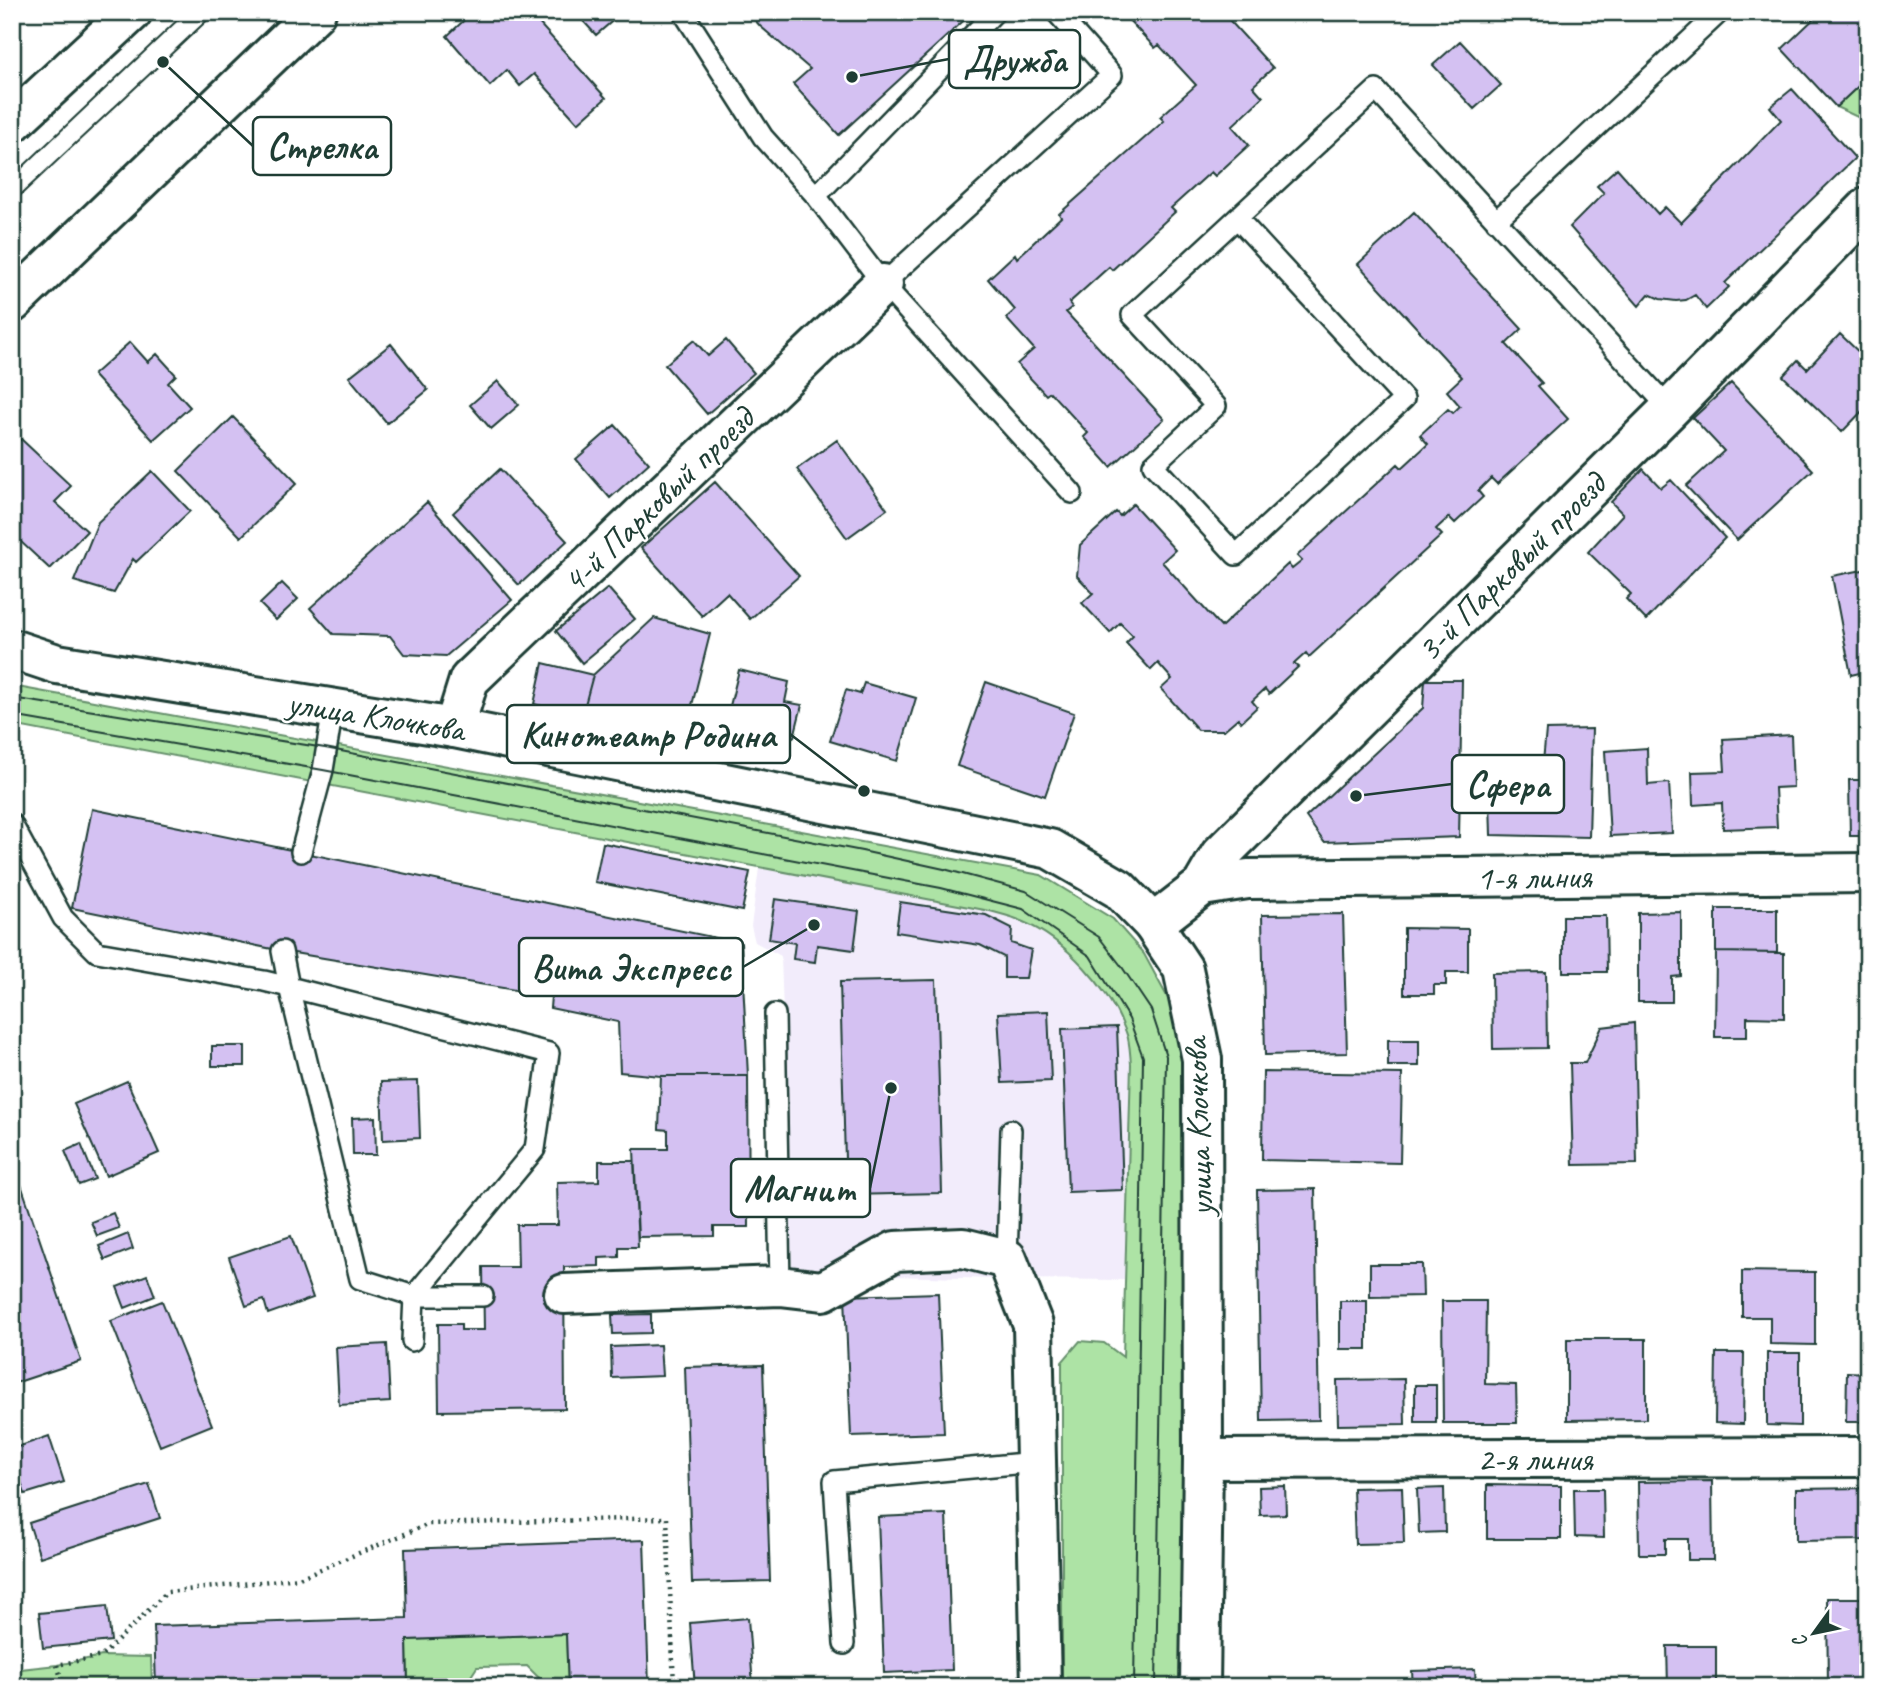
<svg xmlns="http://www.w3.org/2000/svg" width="1880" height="1699" viewBox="0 0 1880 1699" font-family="Caveat,sans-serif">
  <rect width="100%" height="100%" fill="#fff"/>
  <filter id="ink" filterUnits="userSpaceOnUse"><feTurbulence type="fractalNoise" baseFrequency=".0143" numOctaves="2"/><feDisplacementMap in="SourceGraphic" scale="14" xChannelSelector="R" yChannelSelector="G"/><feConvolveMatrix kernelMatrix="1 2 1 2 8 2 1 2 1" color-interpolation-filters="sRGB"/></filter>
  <g filter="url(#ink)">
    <!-- built -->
    <path fill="#f2ecfb" d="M759 868 990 911 1022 921 1050 938 1082 965 1105 992 1127 1034 1131 1064 1126 1280 994 1279 792 1273 781 956 755 942 751 926Z"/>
    <!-- green -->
    <path fill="#ade3a5" stroke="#66906c" stroke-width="2" d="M1868 77V122L1836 107Z
      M12 686 1041 875 1113 919 1144 954 1170 1002 1185 1053 1181 1687H1062V1362L1080 1341 1104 1343 1123 1357 1131 1064C1130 1054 1130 1041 1126 1032 1109 988 1065 939 1021 921 1012 916 1000 914 990 911L12 725Z
      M566 1634 568 1687H543V1682L527 1666 477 1667 464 1687H408L407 1640Z
      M102 1656 151 1657 152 1687 12 1686V1670L57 1665Z"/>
    <!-- building -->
    <path fill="#d4c1f2" stroke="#1f3d34" stroke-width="2" d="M473 12H529L606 98 578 123 534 74 520 86 507 70 490 86 447 36Z
      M575 12H613L617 17 596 35Z
      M748 12H973L839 135 793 84 810 69 760 26Z
      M1132 12H1222L1273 68 1253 86 1263 97 1232 126 1249 145 1215 176 1211 172 1171 208 1175 212 1112 270 1109 267 1069 303 1072 307 1066 312 1164 419 1111 467 1084 437 1088 433 1050 392 1046 395 1017 364 1034 349 1006 318 1015 310 988 279 1015 254 1017 258 1061 217 1059 214 1164 121 1160 117 1196 85 1159 45 1155 48 1126 17Z
      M1821 12H1868V77L1836 107 1782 49Z
      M1460 41 1501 85 1474 109 1433 65Z
      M1792 89 1855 158 1725 283 1729 287 1706 309 1695 295 1686 300 1676 301 1660 299 1649 294 1639 306 1570 227 1604 193 1597 186 1617 168 1658 214 1665 207 1681 223 1781 120 1770 107Z
      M1414 212 1522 329 1506 344 1542 383 1538 386 1568 419 1497 484 1491 478 1478 491 1483 497 1455 523 1449 517 1436 529 1442 535 1309 657 1306 653 1294 664 1298 667 1269 694 1265 689 1252 701 1257 707 1241 722 1238 718 1224 730H1198L1161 689 1172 679 1158 663 1151 670 1126 643 1133 636 1120 623 1110 633 1082 603 1093 593 1077 576 1080 545 1116 512 1120 516 1133 504 1175 550 1162 562 1221 627 1288 564 1292 569 1302 561 1297 556 1398 464 1402 468 1428 444 1420 435 1448 409 1453 413 1460 406 1447 391 1462 377 1358 264Z
      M1840 334 1868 361V405L1842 432 1783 376 1798 360 1807 369Z
      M694 340 708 356 726 340 754 373 707 414 665 365Z
      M130 342 148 362 157 354 176 375 168 383 190 407 153 440 93 375Z
      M391 344 428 390 387 423 349 377Z
      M498 381 519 405 491 429 470 405Z
      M1731 383 1813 470 1737 540 1686 486 1724 451 1693 418Z
      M233 417 297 483 241 537 178 471Z
      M615 425 649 463 610 498 576 459Z
      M21 439 71 486 55 502 87 531 50 569 19 540 12 546V448Z
      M837 440 887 509 847 538 797 469Z
      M500 469 567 541 519 585 453 513Z
      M1643 469 1661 488 1671 480 1725 538 1646 620 1626 599 1631 594 1588 552 1623 514 1611 502Z
      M152 471 190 511 136 562 133 559 114 593 74 581 98 522Z
      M715 482 799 576 750 619 727 593 702 616 641 548Z
      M427 502 512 600 446 656 404 654 390 636 333 634 310 608Z
      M1868 569V671L1851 675 1832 576Z
      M282 583 298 599 276 620 260 604Z
      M608 588 635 619 582 663 556 631Z
      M654 618 710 634 683 741 582 716 593 675Z
      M543 663 593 675 582 716 534 704Z
      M739 670 789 682 785 702 802 705 794 737 772 732 774 725 728 714Z
      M1425 680H1462L1459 837 1324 842 1306 817 1423 708Z
      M986 682 1074 713 1045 796 957 766Z
      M864 683 916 698 897 761 830 741 846 690 860 694Z
      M1592 729 1589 837 1491 835 1489 766 1543 762 1546 730Z
      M1791 735 1793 787 1775 788 1777 827 1723 829 1722 803 1693 805 1692 772 1725 771 1723 739Z
      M1647 748 1648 785 1669 783 1672 833 1610 836 1605 751Z
      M1849 780H1868V836H1850Z
      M92 809 741 943 748 1076H661L620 1072 618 1022 550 1008 551 996 282 951 72 908Z
      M603 843 750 872 742 911 595 882Z
      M775 899 859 911 854 950 817 945 815 962 793 959 795 943 769 939Z
      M900 902 986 915 1012 928 1011 943 1031 950 1026 978H1004V957L980 945 896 932Z
      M1716 909H1777V953L1716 952Z
      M1681 912V976L1672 977V1002H1638V913Z
      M1343 914 1347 1053 1265 1055 1262 915Z
      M1563 916H1606L1607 972H1563Z
      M1404 928 1468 929V972H1446V985H1434V994H1404Z
      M1716 952 1784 953V1018L1747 1017V1037H1715Z
      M1546 972 1547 1048 1493 1049 1492 973Z
      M936 980 942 1193 846 1195 840 982Z
      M1048 1011 1051 1081 1002 1083 998 1013Z
      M1634 1023 1637 1164 1573 1165 1570 1063H1585L1602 1027Z
      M1117 1027 1123 1190 1068 1192 1062 1029Z
      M1388 1040H1419V1066H1388Z
      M212 1046H245V1066H212Z
      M1263 1072 1402 1074 1400 1163 1262 1160Z
      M661 1076H748L749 1227H714V1236L638 1237 634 1149H668V1130L659 1129Z
      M127 1081 159 1153 106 1176 74 1104Z
      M418 1081 420 1138 383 1140 381 1082Z
      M375 1117 376 1155H353L352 1118Z
      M81 1144 95 1179 79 1185 65 1151Z
      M599 1161H634L638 1247H619V1257L599 1258V1266L564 1267 565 1409 439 1411 438 1324H461V1330H484L483 1267H518L517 1225H558L557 1182 599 1181Z
      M14 1164 81 1361 12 1384V1165Z
      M1315 1189 1319 1420 1261 1421 1257 1190Z
      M113 1213 119 1228 97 1236 91 1222Z
      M128 1234 133 1249 105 1260 99 1246Z
      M291 1236 313 1298 268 1314 264 1300 246 1306 229 1257Z
      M1370 1264H1422L1423 1296 1370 1297Z
      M1742 1271 1815 1272V1345L1770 1344V1317H1742Z
      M147 1275 155 1296 125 1308 117 1287Z
      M938 1293 944 1433 851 1436 845 1296Z
      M162 1301 212 1425 160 1446 111 1321Z
      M1340 1301H1367V1349H1340Z
      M1442 1301H1486L1485 1384 1516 1385 1517 1423H1443Z
      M651 1314V1333L613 1334 612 1315Z
      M1567 1339H1646V1419L1567 1420Z
      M387 1344 390 1402 339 1405 336 1347Z
      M660 1345 662 1376 612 1378 611 1347Z
      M1716 1353H1744L1743 1424 1715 1423Z
      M1767 1353H1800V1426L1767 1425Z
      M763 1365 770 1581 692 1583 685 1367Z
      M1847 1372 1868 1373V1422H1846Z
      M1404 1379 1405 1424 1338 1425 1337 1380Z
      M1415 1385H1436V1422H1415Z
      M49 1436 64 1482 25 1494 12 1456V1449Z
      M1712 1481 1713 1560H1688V1539H1665V1554H1639L1638 1482Z
      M149 1484 160 1518 40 1557 29 1523Z
      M1487 1485 1561 1486V1539H1487Z
      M1285 1486 1286 1514 1260 1515 1259 1487Z
      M1402 1487 1404 1543 1355 1544 1353 1488Z
      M1444 1488 1445 1532 1419 1533 1417 1489Z
      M1865 1488V1540L1796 1541V1489Z
      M1574 1489H1603L1604 1538 1575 1537Z
      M946 1514 952 1670 884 1673 878 1517Z
      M644 1540 649 1687H568L566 1634 407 1640 408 1687H156L154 1626 407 1618 405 1549Z
      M1827 1598H1868V1687H1828Z
      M107 1606 111 1641 43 1648 39 1613Z
      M748 1618 753 1687H695L690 1623Z
      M1667 1646H1716V1687H1668Z
      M1475 1669 1476 1687H1413L1412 1671Z
      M1279 1681 1333 1683V1687H1279Z"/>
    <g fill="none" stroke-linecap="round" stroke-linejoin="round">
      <defs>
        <path id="service" d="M683 12 763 137 816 196 883 284
          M1056 12 1112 75 883 284 1072 493
          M816 196 995 12
          M1237 218 1404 399 1236 555 1153 465 1216 406 1132 315 1376 90 1670 409
          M1496 221 1720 12
          M12 824 63 918 97 952 264 981 289 987 549 1053 535 1149 414 1296 360 1279 289 987 282 951
          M301 852 323 770 333 709
          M775 1014 780 1286
          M1007 1259 1011 1130
          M412 1341 414 1296H483
          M844 1644 834 1481 1035 1462"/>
        <path id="minor" d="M12 123 132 12
          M454 728 469 680 883 284
          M1202 886 1248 879 1868 873
          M1153 924 1202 886 1220 855 1670 409 1868 207
          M564 1294 780 1286 823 1291 895 1251 963 1248 1007 1259 1033 1325 1041 1687
          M1203 1459 1868 1457"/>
        <path id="tertiary" d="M12 649 57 664 454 728 1050 849 1119 889 1153 924 1183 969 1202 1059 1203 1459 1200 1687"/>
        <path id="primary" d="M12 303 316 12"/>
      </defs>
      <!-- service casing -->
      <use href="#service" stroke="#1f3d34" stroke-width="24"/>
      <!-- minor casing -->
      <use href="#minor" stroke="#1f3d34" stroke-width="44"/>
      <!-- tertiary casing -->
      <use href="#tertiary" stroke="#1f3d34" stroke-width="44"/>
      <!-- primary casing -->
      <use href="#primary" stroke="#1f3d34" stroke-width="44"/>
      <!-- path -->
      <path stroke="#1f3d34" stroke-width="4.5" stroke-dasharray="2 5" stroke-linecap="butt" d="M64 1687 57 1665 102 1656 167 1592 299 1578 429 1524 667 1518 674 1687"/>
      <!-- service -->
      <use href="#service" stroke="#fff" stroke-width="19"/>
      <!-- minor -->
      <use href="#minor" stroke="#fff" stroke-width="38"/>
      <!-- tertiary -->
      <use href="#tertiary" stroke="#fff" stroke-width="38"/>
      <!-- primary -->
      <use href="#primary" stroke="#fff" stroke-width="38"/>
      <!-- tram -->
      <path stroke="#1f3d34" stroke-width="2" d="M12 177 186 12
        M12 203 216 12
        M12 698 325 748 862 851 944 869 1026 891 1099 937 1122 967 1151 1010 1166 1056 1156 1687
        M12 716 323 770 941 888 1023 909 1090 956 1129 1019 1143 1057 1134 1687"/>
    </g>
  </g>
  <g text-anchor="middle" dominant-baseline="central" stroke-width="5" stroke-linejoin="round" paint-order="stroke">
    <!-- street labels -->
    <g font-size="35" fill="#1f3d34" stroke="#fff">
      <text transform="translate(658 500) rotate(-44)">4-й Парковый проезд</text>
      <text transform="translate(1511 567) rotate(-45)">3-й Парковый проезд</text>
      <text transform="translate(376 716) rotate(9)">улица Клочкова</text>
      <text transform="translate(1534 877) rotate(-1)">1-я линия</text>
      <text transform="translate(1198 1127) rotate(-92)">улица Клочкова</text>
      <text x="1535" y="1458">2-я линия</text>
    </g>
  </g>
  <!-- callouts -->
  <path fill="none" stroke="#1f3d34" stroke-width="2.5" d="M852 77L949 59M163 62L253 146M864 791L790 734M1356 796L1452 784M814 925L743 967M891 1088L870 1188"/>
  <g fill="#1f3d34" stroke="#fff" stroke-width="2.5">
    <circle cx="852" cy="77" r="7"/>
    <circle cx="163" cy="62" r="7"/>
    <circle cx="864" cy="791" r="7"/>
    <circle cx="1356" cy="796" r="7"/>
    <circle cx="814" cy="925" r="7"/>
    <circle cx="891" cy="1088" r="7"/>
  </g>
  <g fill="#fff" stroke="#1f3d34" stroke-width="2.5">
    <rect x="949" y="30" width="131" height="58" rx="7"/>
    <rect x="253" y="117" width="138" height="58" rx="7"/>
    <rect x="507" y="705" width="283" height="58" rx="7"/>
    <rect x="1452" y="755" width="112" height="58" rx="7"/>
    <rect x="519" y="938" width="224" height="58" rx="7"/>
    <rect x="731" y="1159" width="139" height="58" rx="7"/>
  </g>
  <g font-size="37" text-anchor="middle" font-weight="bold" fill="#1f3d34">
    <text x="1015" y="72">Дружба</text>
    <text x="322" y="159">Стрелка</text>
    <text x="648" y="747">Кинотеатр Родина</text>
    <text x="1508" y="797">Сфера</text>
    <text x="631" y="980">Вита Экспресс</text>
    <text x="800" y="1201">Магнит</text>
  </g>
  <!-- margin -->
  <rect width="1880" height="1699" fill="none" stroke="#fff" stroke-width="42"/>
  <rect x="21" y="21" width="1838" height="1657" fill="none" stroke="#1f3d34" stroke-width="2.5" filter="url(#ink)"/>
  <!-- north arrow -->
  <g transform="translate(1814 1633) rotate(237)" stroke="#ffffff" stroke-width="5" paint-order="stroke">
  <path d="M0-5L12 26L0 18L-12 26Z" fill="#1f3d34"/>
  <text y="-10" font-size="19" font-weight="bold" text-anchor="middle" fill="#1f3d34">С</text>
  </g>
</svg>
